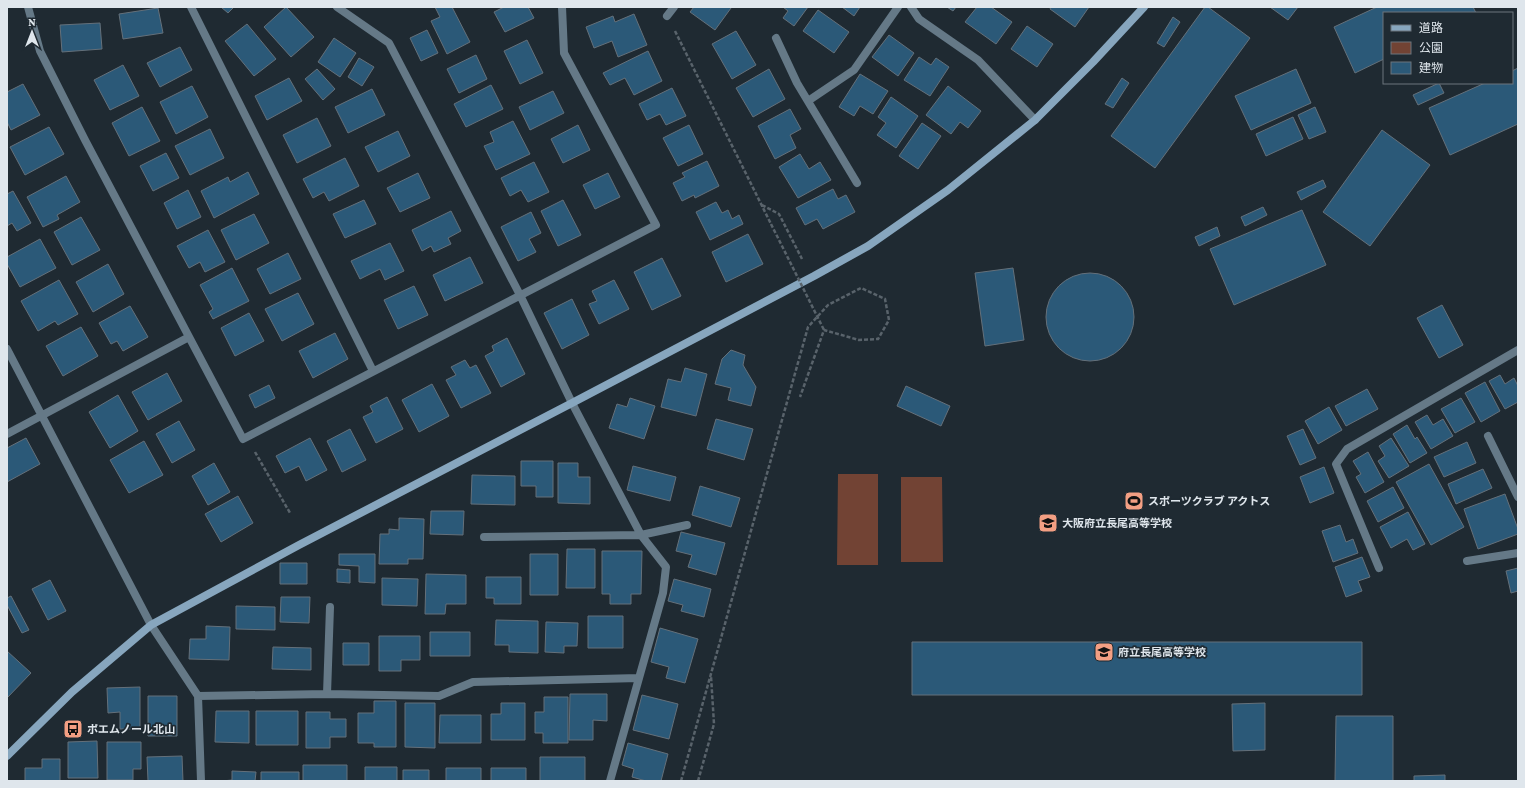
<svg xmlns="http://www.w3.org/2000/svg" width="1525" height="788" viewBox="0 0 1525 788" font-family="'Crimson Pro','Noto Sans JP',serif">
  <rect width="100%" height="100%" fill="#1f2a32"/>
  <!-- green -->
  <path fill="#724334" d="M838 474H878V565H837Z
    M901 477H942L943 562H901Z"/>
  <!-- building -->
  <path fill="#2b5978" stroke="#64707a" d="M221 7H234L228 13Z
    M286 7 314 37 291 57 264 27Z
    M435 7H452L470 42 447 54 431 21 440 17Z
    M504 7H528L534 18 505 32 494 12Z
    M694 7H730L731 8 715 30 690 12Z
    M783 7H808L794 26 783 18 788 11Z
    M842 7H860L854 16Z
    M947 7H956L953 11Z
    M977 7H991L1012 22 996 44 965 22Z
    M1051 7H1089L1075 27 1050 9Z
    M1205 7H1208L1250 38 1155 168 1111 136Z
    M1270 7H1298L1288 20Z
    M1377 7H1473L1476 13H1384V59L1355 73 1334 27Z
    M158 8 163 33 123 39 119 14Z
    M818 10 849 32 834 53 803 31Z
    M634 14 647 45 618 57 612 41 594 48 586 27 613 16 615 22Z
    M1173 17 1180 22 1164 47 1157 43Z
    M100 23 102 49 62 52 60 25Z
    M247 24 276 59 254 76 225 41Z
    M1027 26 1053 44 1037 67 1011 49Z
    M427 30 438 53 421 61 410 38Z
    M736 31 756 65 732 79 712 44Z
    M889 35 914 53 898 76 872 57Z
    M334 38 356 53 340 77 318 62Z
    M527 40 543 73 520 84 504 51Z
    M180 47 192 70 160 87 147 63Z
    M648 51 662 81 634 95 625 78 610 85 603 73Z
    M476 55 487 79 459 93 447 69Z
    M919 57 931 65 936 58 949 67 930 96 904 80Z
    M359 58 374 67 362 86 348 77Z
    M123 65 139 96 110 110 94 80Z
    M1518 68V124L1450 155 1429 108 1485 83H1512V71Z
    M317 69 335 89 323 100 305 79Z
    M769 69 785 99 753 117 736 88Z
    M1296 69 1311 103 1251 130 1235 96Z
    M860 74 888 91 873 114 860 106 854 116 839 107Z
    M289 78 302 101 267 120 255 96Z
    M1122 78 1129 83 1113 108 1105 104Z
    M1439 83 1444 93 1418 105 1413 95Z
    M23 84 40 115 11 130 7 122V92Z
    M491 85 503 109 466 127 454 104Z
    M192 86 208 117 176 134 160 102Z
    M948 86 981 111 968 128 960 122 951 134 926 115Z
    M672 88 686 116 666 125 660 114 647 120 639 104Z
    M372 89 385 115 348 133 335 107Z
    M553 91 564 113 530 130 519 107Z
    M891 97 918 116 896 148 877 135 886 123 878 117Z
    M142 107 160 141 129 156 112 123Z
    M1315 107 1326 132 1309 139 1298 115Z
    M790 109 801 129 790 135 796 148 775 159 758 126Z
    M1293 117 1303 139 1266 156 1256 134Z
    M317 118 331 146 297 163 283 135Z
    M513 121 530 154 496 170 484 146 494 142 490 132Z
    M922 123 941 136 918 169 899 156Z
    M578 125 590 150 563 163 551 139Z
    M689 125 703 154 678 166 663 138Z
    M49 127 64 154 25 175 10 147Z
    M210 129 224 158 190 175 175 146Z
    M1382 130 1430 165 1370 246 1323 212Z
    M398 131 410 156 378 172 365 147Z
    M166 153 179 178 153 191 140 166Z
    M800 154 809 169 820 162 831 180 798 198 779 167Z
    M345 158 359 186 329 201 324 192 313 198 303 179Z
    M707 161 719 186 695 198 694 195 682 201 673 183 685 177 682 173Z
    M534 162 549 192 528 202 521 190 510 196 501 178Z
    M248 172 259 194 214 218 201 191 228 177 230 182Z
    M418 173 430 198 400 212 387 188Z
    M608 173 620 197 595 209 583 185Z
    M66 176 80 202 57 215 59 219 43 227 27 197Z
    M1323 180 1326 187 1301 200 1297 192Z
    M833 189 838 199 846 195 855 212 823 229 817 219 805 225 796 208Z
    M188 190 201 217 177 229 164 203Z
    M13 191 31 223 17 231 12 223 7 226V194Z
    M364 200 376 224 345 238 333 214Z
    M563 200 581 235 558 246 541 211Z
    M716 202 722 213 728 210 732 219 739 215 743 224 710 240 696 212Z
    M1263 207 1267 215 1245 226 1241 217Z
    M1302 210 1326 265 1234 305 1210 249Z
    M451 211 461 231 448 238 451 244 434 252 431 246 422 251 412 230Z
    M531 212 541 233 529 239 536 252 518 261 501 227Z
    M254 214 269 243 236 260 221 230Z
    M81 217 100 250 72 265 54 232Z
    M1217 227 1220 236 1199 246 1195 237Z
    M208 230 225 262 205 272 200 262 189 268 177 246Z
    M748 234 763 264 726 282 712 252Z
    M40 239 56 268 20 287 7 264V257Z
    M390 243 404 271 385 280 380 269 360 279 351 261Z
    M288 253 301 279 270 294 257 269Z
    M470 257 483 283 445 301 433 275Z
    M662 258 681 296 652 310 634 272Z
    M108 264 124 294 93 312 76 282Z
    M232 268 249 301 213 319 209 312 213 309 200 285Z
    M1013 268 1024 340 985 346 975 273Z
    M1046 317a44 44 0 1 1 88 0a44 44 0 1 1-88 0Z
    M59 280 78 314 58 325 55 321 38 331 21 301Z
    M614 280 629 309 599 324 589 304 597 301 592 291Z
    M414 286 428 315 398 329 384 300Z
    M298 293 314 324 282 341 265 309Z
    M572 299 589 335 562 349 544 313Z
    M1442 305 1463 345 1439 358 1417 318Z
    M130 306 148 337 123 351 117 341 111 344 99 323Z
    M249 313 264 341 235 356 221 328Z
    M81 327 98 356 63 376 46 346Z
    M335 333 348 359 313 378 299 351Z
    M507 338 525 374 501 387 485 356 494 351 492 346Z
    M731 350 745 355 743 365 756 387 751 406 728 400 731 388 715 384 722 359Z
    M465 360 470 368 476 365 491 393 461 408 446 380 456 375 451 367Z
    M685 368 707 374 696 416 661 407 668 379 681 382Z
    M167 373 182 401 148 420 132 392Z
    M1500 375 1505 384 1514 378 1518 386V402L1505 409 1489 381Z
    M1485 382 1500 411 1481 422 1465 393Z
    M432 384 449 416 419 432 402 400Z
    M269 385 275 398 255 408 249 395Z
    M906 386 950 406 941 426 897 406Z
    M1367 389 1378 409 1346 426 1335 406Z
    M118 395 138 431 110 448 89 412Z
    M387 397 403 429 376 443 363 417 373 412 370 406Z
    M630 398 655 406 644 439 609 428 617 404 627 407Z
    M1461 398 1475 422 1455 433 1441 409Z
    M1329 407 1342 430 1318 444 1305 421Z
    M1427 415 1433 425 1443 419 1453 436 1431 449 1415 422Z
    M716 419 753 429 744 460 707 449Z
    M179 421 195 450 172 463 156 434Z
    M1407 425 1415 439 1417 437 1427 453 1410 463 1393 434Z
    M350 429 366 460 342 472 327 441Z
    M1303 429 1316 458 1300 465 1287 436Z
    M26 438 40 464 7 482V448Z
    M310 438 327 470 306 481 299 466 285 473 276 456Z
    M1391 438 1409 466 1389 478 1378 461 1385 456 1379 446Z
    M144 441 163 475 129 493 110 460Z
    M1467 442 1476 463 1444 477 1434 457Z
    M1368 452 1384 482 1365 493 1356 477 1361 474 1353 461Z
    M521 461H553V497H536V486H521Z
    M214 463 230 492 208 505 192 476Z
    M558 463H578V477H590V504L558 503Z
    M1429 464 1464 527 1431 545 1396 482Z
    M633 466 676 477 670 501 627 490Z
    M1324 467 1334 493 1310 503 1300 477Z
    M1483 469 1492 488 1456 504 1448 484Z
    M472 475 515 476V505L471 504Z
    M700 486 740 498 731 527 692 515Z
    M1393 487 1404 508 1378 522 1367 501Z
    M1505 494 1518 529V534L1478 549 1464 509Z
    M238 496 253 523 221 542 205 514Z
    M431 511H464L463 535 430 534Z
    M1408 512 1425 544 1413 550 1407 539 1391 548 1380 527Z
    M399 518 424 519 423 559H408V564H379L380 534H389V529L399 530Z
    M1340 525 1346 542 1353 539 1358 553 1333 562 1322 531Z
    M681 532 725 543 716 575 688 567 692 555 676 551Z
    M567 549H595V588H566Z
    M602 551H642L641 594H631V604H610V594H602Z
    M339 554H375V583L359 582V566L339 565Z
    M530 554H558V595H530Z
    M1362 557 1370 577 1358 581 1362 591 1346 597 1335 567Z
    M280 563H307V584H280Z
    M1518 568V591L1511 593 1506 571Z
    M337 569 350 570V583L337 582Z
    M426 574 466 575V604H446L445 614H425Z
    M486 577H521V604H494V598H486Z
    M382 578 418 579 417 606 382 605Z
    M674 579 711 589 704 617 681 611 683 605 668 601Z
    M50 580 66 611 48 620 32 589Z
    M11 596 29 630 22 633 7 605V598Z
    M281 597H310L309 623 280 622Z
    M236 606 275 607V630L236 629Z
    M588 616H623V648H588Z
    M496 620 538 621V653L509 652V645H495Z
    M546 622 578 623 577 646H564V653L545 652Z
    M206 626 230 627 229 660 189 659 190 639H206Z
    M660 628 698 639 685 683 666 678 669 667 651 662Z
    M430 632H470V656H430Z
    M379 636H420V660H401V671H379Z
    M912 642H1362V695H912Z
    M343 643H369V665H343Z
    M273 647 311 648V670L272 669Z
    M7 651 31 673 7 698Z
    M140 687V729H120V712L108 713 107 688Z
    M570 694H607V721L593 720V740H569Z
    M642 695 678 704 669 739 633 730Z
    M148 696H177V736H148Z
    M544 697H568V743H543V733H535V712H544Z
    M374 701H396V747H374V743H358V713H374Z
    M405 703H435V748L405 747Z
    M501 703H525V740H491V714H501Z
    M1265 703V750L1233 751 1232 704Z
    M216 711H249V743L215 742Z
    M256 711H298V745H256Z
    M306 712H330V719H346V737H330V748H306Z
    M440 715H481V743H439Z
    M1336 716H1393V781H1335Z
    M97 741 98 778H68V742Z
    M107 742H141V769H133V780H107Z
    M628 743 668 754 661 781H646L632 777 634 769 622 765Z
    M182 756 183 781H148L147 757Z
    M540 757H585V781H540Z
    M42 759H60V781H25V768H42Z
    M303 765H347V781H303Z
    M365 767H397V781H365Z
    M446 768H481V781H446Z
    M491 768H526V781H491Z
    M403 770H429V781H403Z
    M232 771 256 772 255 781H222L232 780Z
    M261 772H299V781H261Z
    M1445 775V781H1414V776Z"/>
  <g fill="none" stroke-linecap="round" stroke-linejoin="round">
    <!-- path -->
    <path stroke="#59636b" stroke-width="2.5" stroke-dasharray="4 2" stroke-linecap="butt" d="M675 31 771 224
      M762 205 779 214 802 259
      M255 452 290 513
      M681 781 808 327 828 305 861 288 885 299 889 320 878 339 859 340 824 330 800 397
      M698 781 714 724 711 676"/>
    <!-- lane -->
    <path stroke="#657987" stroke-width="8" d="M1488 436 1518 497"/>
    <!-- street -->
    <path stroke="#657987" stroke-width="8" d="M28 7 40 51 85 140 243 439 656 225 564 53 562 7
      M191 7 373 371
      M337 7 389 43 520 295 572 403 641 535 666 567 663 593 610 781
      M911 7 919 19 978 60 1035 120
      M667 16 674 7
      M776 38 797 83 857 183
      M808 101 854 70 898 7
      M7 349 151 625 198 696 201 781
      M7 434 189 337
      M484 537 641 535 687 525
      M1467 561 1518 553
      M1379 568 1336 464 1347 449 1518 350
      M327 694 439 696 473 682 639 678
      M198 696 327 694 330 607"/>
    <!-- secondary -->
    <path stroke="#87a6be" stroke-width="8" d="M7 756 72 692 151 625 299 545 572 403 814 276 868 246 948 190 1035 120 1093 62 1144 7"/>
    <!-- path-bridge -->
    <path stroke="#59636b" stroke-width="2.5" stroke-dasharray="4 2" stroke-linecap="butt" d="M771 224 824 330"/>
  </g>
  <!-- icons -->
  <defs>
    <symbol id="stadium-square" viewBox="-11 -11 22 22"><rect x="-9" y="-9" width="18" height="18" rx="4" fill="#f39f83" stroke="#1f2a32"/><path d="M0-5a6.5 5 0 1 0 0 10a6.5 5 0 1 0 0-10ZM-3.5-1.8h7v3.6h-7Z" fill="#111"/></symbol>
    <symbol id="school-square" viewBox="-11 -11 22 22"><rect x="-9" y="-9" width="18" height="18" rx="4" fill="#f39f83" stroke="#1f2a32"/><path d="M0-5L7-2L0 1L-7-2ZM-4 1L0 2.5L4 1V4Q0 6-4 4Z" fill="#111"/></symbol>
    <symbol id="bus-square" viewBox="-11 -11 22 22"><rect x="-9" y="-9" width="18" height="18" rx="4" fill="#f39f83" stroke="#1f2a32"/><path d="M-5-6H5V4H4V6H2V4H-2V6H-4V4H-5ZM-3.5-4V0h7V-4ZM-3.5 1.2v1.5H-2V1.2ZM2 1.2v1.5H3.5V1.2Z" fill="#111"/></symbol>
  </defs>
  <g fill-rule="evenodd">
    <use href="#stadium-square" x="1123" y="490" width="22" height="22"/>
    <use href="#school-square" x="1037" y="512" width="22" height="22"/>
    <use href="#school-square" x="1093" y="641" width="22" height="22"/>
    <use href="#bus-square" x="62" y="718" width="22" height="22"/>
  </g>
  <g text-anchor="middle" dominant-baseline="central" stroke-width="3.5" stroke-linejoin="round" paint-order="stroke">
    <!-- poi labels -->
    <g font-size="11" font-weight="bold" fill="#dfe6ec" stroke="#1f2a32" text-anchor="start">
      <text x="1148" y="501">スポーツクラブ アクトス</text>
      <text x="1062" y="523">大阪府立長尾高等学校</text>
      <text x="1118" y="652">府立長尾高等学校</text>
      <text x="87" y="729">ポエムノール北山</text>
    </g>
  </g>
  <!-- border -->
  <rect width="1525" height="788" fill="none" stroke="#dfe6ec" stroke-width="16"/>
  <!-- legend -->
  <rect x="1383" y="12" width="130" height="72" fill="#1f2a32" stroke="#6c757c"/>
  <rect x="1391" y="25" width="20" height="6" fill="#87a6be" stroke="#6c757c"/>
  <text x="1419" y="32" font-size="12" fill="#dfe6ec">道路</text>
  <rect x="1391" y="42" width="20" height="12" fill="#724334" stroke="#6c757c"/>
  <text x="1419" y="52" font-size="12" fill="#dfe6ec">公園</text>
  <rect x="1391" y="62" width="20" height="12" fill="#2b5978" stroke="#6c757c"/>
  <text x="1419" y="72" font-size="12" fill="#dfe6ec">建物</text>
  <!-- north arrow -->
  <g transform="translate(32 32)" stroke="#1f2a32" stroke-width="3" paint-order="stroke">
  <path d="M0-3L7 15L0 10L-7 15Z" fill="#dfe6ec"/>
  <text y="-6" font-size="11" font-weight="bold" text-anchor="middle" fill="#dfe6ec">N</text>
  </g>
</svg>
